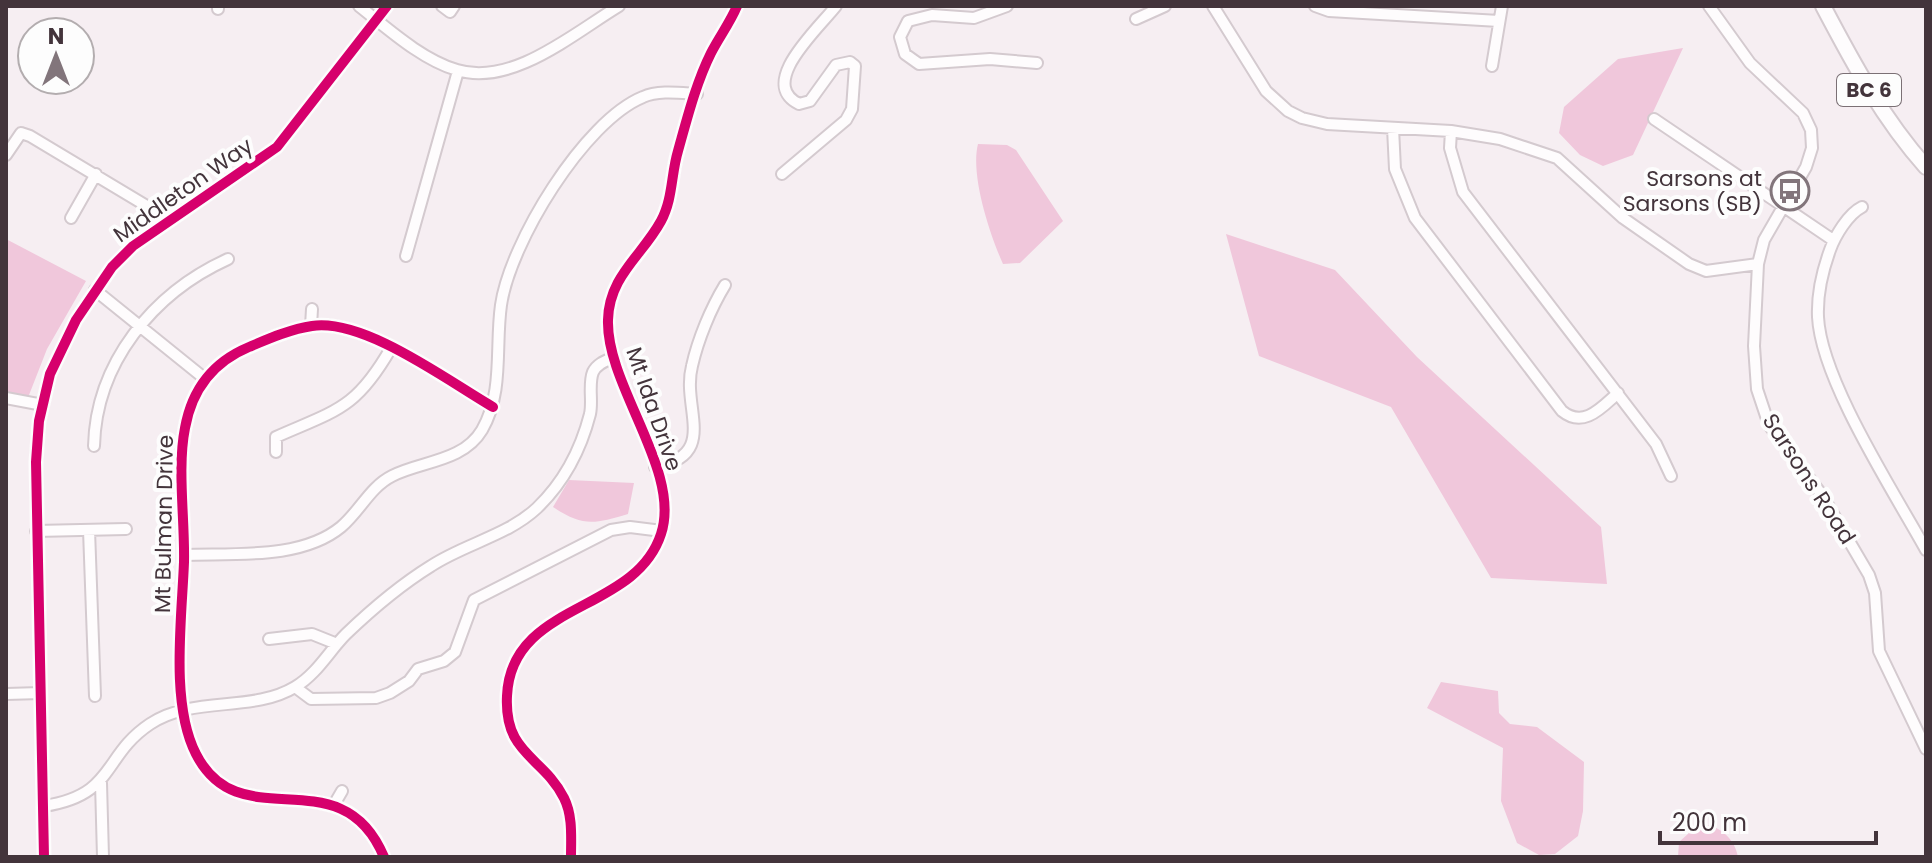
<svg xmlns="http://www.w3.org/2000/svg" width="1932" height="863" viewBox="0 0 1932 863" font-family="Poppins,sans-serif">
  <rect width="100%" height="100%" fill="#f6eef2"/>
  <!-- green -->
  <path fill="#f0c7db" d="M1683 48 1633 155 1603 166 1580 155 1559 133 1564 107 1618 59Z
    M978 144 1007 145 1016 150 1063 221 1020 263 1003 264C990 235 970 175 978 144Z
    M1226 234 1335 270 1417 357 1601 527 1607 584 1491 578 1391 407 1259 356Z
    M6 239 86 281 47 349 29 395H6Z
    M569 480 634 483 628 514C594 524 583 527 553 507Z
    M1441 682 1498 691 1499 713 1510 724 1537 727 1584 762 1583 811 1578 836 1555 854 1539 855 1517 843 1501 801 1503 748 1427 708Z
    M1699 824C1718 824 1735 838 1738 857H1678L1679 842Z"/>
  <g fill="none" stroke-linecap="round" stroke-linejoin="round">
    <defs>
      <path id="minor" d="M359 6C387 28 422 60 457 70 512 87 574 33 619 6
        M442 6 450 12 454 6
        M1007 6 974 18 932 15 908 21 900 37 905 54 919 64 990 59 1037 63
        M1213 6 1266 91 1288 111 1302 118 1327 124 1451 131 1500 139 1557 158 1623 218 1689 264 1706 271 1758 264
        M1315 6 1329 11 1499 21
        M1709 6 1750 63 1803 113 1811 130 1812 148 1806 167 1764 240 1758 264 1754 346 1757 389 1769 425 1822 495 1869 575 1875 593 1879 651 1926 749
        M218 9V6
        M1136 19 1165 6
        M1492 66 1502 6
        M1654 119 1833 240
        M1393 128 1395 169 1415 218 1562 411C1584 429 1602 407 1618 393
        M1451 131 1450 148 1463 192 1656 444 1671 476
        M6 155 21 133 30 136 150 208 163 225
        M782 174 846 120 852 109 855 66 850 62 836 65 810 101 799 104C757 83 818 29 836 6
        M1862 207C1848 214 1835 236 1830 250 1822 272 1817 294 1818 317 1821 380 1894 492 1926 550
        M71 218 96 174
        M406 256 458 71
        M95 290 204 378
        M311 326 312 309
        M6 398 43 405
        M94 446C96 363 153 293 228 259
        M276 452V437C337 410 356 409 391 348
        M655 467C720 455 681 408 692 366 698 339 711 308 725 285
        M89 530 95 696
        M36 531 126 529
        M184 555C233 553 301 560 341 527 360 511 370 487 392 476 421 461 463 462 482 430 504 392 495 347 501 305 510 243 584 121 643 97 658 90 680 93 697 94
        M269 639 312 634 337 644
        M295 687 311 699 376 698 390 693 409 681 418 669 444 661 455 652 474 600 611 530 630 527 662 531
        M6 694 41 693
        M101 783 103 857
        M335 803 342 791
        M44 806C116 795 102 756 150 724 194 695 252 713 295 687 317 674 329 651 346 634 370 611 402 584 431 566 464 544 507 536 537 508 563 483 581 449 590 414 593 401 588 384 593 372 597 364 605 361 612 358
        M44 857 36 462 39 421 50 374 76 320 112 267 133 246 277 147 387 6
        M384 857C341 754 240 841 196 754 170 704 182 617 184 562 185 520 177 468 185 428 192 389 213 362 249 347 268 339 291 329 312 326 364 318 448 381 493 407
        M571 857C571 837 573 816 564 798 543 756 504 755 507 696 511 601 635 614 661 534 682 471 606 386 608 320 609 276 642 256 661 221 673 199 671 174 678 151 687 119 696 83 711 53 719 37 730 23 737 6"/>
      <path id="major" d="M1823 6C1853 63 1883 119 1926 167"/>
    </defs>
    <!-- minor casing -->
    <use href="#minor" stroke="#d4cacf" stroke-width="14"/>
    <!-- major casing -->
    <use href="#major" stroke="#d4cacf" stroke-width="18"/>
    <!-- minor -->
    <use href="#minor" stroke="#fefcfd" stroke-width="10"/>
    <!-- major -->
    <use href="#major" stroke="#fefcfd" stroke-width="14"/>
    <defs>
      <path id="cycleway" d="M44 857 36 462 39 421 50 374 76 320 112 267 133 246 277 147 387 6
        M384 857C341 754 240 841 196 754 170 704 182 617 184 562 185 520 177 468 185 428 192 389 213 362 249 347 268 339 291 329 312 326 364 318 448 381 493 407
        M571 857C571 837 573 816 564 798 543 756 504 755 507 696 511 601 635 614 661 534 682 471 606 386 608 320 609 276 642 256 661 221 673 199 671 174 678 151 687 119 696 83 711 53 719 37 730 23 737 6"/>
    </defs>
    <!-- cycleway casing -->
    <use href="#cycleway" stroke="#fdfdfd" stroke-width="15"/>
    <!-- cycleway -->
    <use href="#cycleway" stroke="#d6006c" stroke-width="10"/>
  </g>
  <!-- icons -->
  <defs>
    <symbol id="bus-ring" viewBox="-11 -11 22 22"><circle r="9.5" fill="#fdfdfd" stroke="#82757b" stroke-width="1.5"/><path d="M-5-6H5V4H4V6H2V4H-2V6H-4V4H-5ZM-3.5-4V0h7V-4ZM-3.5 1.2v1.5H-2V1.2ZM2 1.2v1.5H3.5V1.2Z" fill="#82757b"/></symbol>
  </defs>
  <g fill-rule="evenodd">
    <use href="#bus-ring" x="1768" y="169" width="44" height="44"/>
  </g>
  <g text-anchor="middle" dominant-baseline="central" stroke-width="8" stroke-linejoin="round" paint-order="stroke">
    <!-- shield labels -->
    <rect fill="#fdfdfd" stroke="#7b7075" stroke-width="2" x="1837" y="74" width="64" height="32" rx="6"/>
    <g font-size="20" font-weight="bold" fill="#43343b">
      <text x="1869" y="90">BC 6</text>
    </g>
    <!-- poi labels -->
    <g font-size="22" fill="#43343b" stroke="#fdfdfd" text-anchor="end">
      <text x="1762" y="178">Sarsons at<tspan x="1762" dy="25">Sarsons (SB)</tspan></text>
    </g>
    <!-- street labels -->
    <g font-size="22" fill="#43343b" stroke="#fdfdfd">
      <text transform="translate(183 190) rotate(-35)">Middleton Way</text>
      <text transform="translate(654 409) rotate(71)">Mt Ida Drive</text>
      <text transform="translate(1809 479) rotate(57)">Sarsons Road</text>
      <text transform="translate(164 524) rotate(-89)">Mt Bulman Drive</text>
    </g>
  </g>
  <!-- border -->
  <rect width="1932" height="863" fill="none" stroke="#43343b" stroke-width="16"/>
  <!-- north arrow -->
  <g transform="translate(56 56)"><circle r="38" fill="#fdfdfd" stroke="#b3adaf" stroke-width="2"/>
  <path d="M0-6L14 30L0 20L-14 30Z" fill="#82757b"/>
  <text y="-12" font-size="22" font-weight="bold" text-anchor="middle" fill="#43343b">N</text>
  </g>
  <!-- scale -->
  <path d="M1660 831v12h216v-12" fill="none" stroke="#43343b" stroke-width="4"/>
  <text x="1672" y="831" font-size="24" fill="#43343b" stroke="#fdfdfd" stroke-width="6" paint-order="stroke">200 m</text>
</svg>
